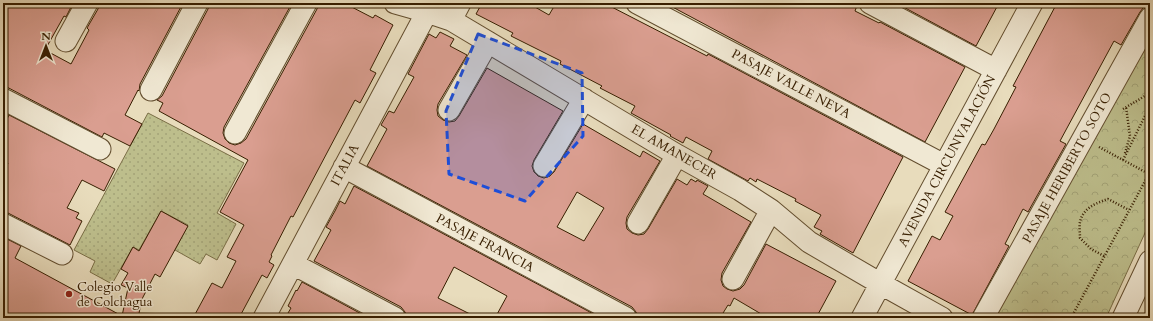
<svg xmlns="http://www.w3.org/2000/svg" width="1153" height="321" viewBox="0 0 1153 321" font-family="Cardo,serif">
  <defs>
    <pattern id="grass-dots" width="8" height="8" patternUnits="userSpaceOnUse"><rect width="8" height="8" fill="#bdbe8c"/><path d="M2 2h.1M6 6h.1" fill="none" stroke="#a3a377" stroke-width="1.8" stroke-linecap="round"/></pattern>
    <pattern id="park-crowns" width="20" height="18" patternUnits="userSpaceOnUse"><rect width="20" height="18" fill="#bdbe8c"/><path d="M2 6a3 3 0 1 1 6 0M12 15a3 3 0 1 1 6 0" fill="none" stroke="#a3a377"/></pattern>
  </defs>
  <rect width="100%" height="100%" fill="#e8dcbc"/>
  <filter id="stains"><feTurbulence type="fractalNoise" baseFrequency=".005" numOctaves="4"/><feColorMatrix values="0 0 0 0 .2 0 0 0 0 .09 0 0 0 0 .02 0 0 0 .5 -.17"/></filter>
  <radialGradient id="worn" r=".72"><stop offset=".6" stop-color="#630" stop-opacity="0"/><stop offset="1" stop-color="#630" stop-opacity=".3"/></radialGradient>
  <!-- grass -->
  <path fill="url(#grass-dots)" stroke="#7a6e46" d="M148 113 244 163 217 213 236 224 217 260 206 254 200 264 175 250 188 225 161 211 139 250 133 247 112 284 90 272 95 261 74 250Z
    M134 313 177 314 178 317 143 318Z"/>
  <!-- park -->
  <path fill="url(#park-crowns)" stroke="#7a6e46" d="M1150 27V222L1106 318H990Z"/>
  <!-- building -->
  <path fill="#da9e90" stroke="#371e00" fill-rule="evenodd" d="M3 3H73L66 17 64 16 45 50 71 64 89 30 87 28 98 9 99 3H183L140 84 139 91 138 90 125 115 142 124 130 146 104 133 102 137 3 85Z
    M209 3H292L224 127 223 133 225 139 229 143 235 145 241 143 246 139 317 9 318 3H344L373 18 375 15 393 25 370 70 376 73 360 103 355 100 293 217 291 216 271 255 272 256 269 262 274 265 267 278 262 275 239 318H193L212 283 222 288 236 261 227 257 244 225 220 212 248 160 159 111 163 103 157 100 162 96 208 9Z
    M482 3H528L549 15 556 3H604L707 56 708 54 903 157 853 253 820 234 822 231 814 227 821 215 795 201 796 199 757 179 756 182 750 178 748 181 708 159 712 151 686 137 683 143 670 136 671 135 631 113 635 106 600 88 602 86 560 64 561 61 511 36 513 33 476 14Z
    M665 3H858L855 11 879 23 880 22 965 67 925 142Z
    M896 3H999L976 46Z
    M1057 3H1135L1143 8 1140 12 1121 45 1114 41 1060 141 1066 144 1028 212 1023 209 1005 244 1009 246 972 315 908 281 932 236 940 240 953 216 945 212 982 144 985 145 994 129 1016 87 1013 86Z
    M440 32 454 39 450 46 467 55 438 104 437 110 438 116 443 120 449 122 455 121 459 116 487 68 563 111 534 160 532 166 534 172 538 176 544 178 550 176 554 172 583 124 640 157 643 151 660 161 627 217 626 223 627 229 632 233 638 235 644 234 648 229 677 179 687 185 691 179 696 182 697 180 708 186 703 194 751 222 722 273 721 280 723 286 727 289 733 291 740 289 744 285 766 244 836 281 816 318H768L734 298 730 306 728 305 720 318H638L636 312 632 307 367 166 387 129 381 125 389 111 394 113 414 77 408 74 429 34 436 38ZM577 192 604 208 584 241 557 227Z
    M9 115 115 169 104 191 82 180 67 208 79 213 76 218 82 221 70 245 8 213 3 212V174L8 163 3 160V127Z
    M354 186 601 318H495L507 296 454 267 438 298 478 318H407L405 312 401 307 314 261 331 230 326 227 335 211 340 201 345 204Z
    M161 211 188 226 160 277 155 274 142 299 138 318H3V237L21 246 15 258 122 316 128 288 121 285 128 273 121 269 133 247 139 251Z
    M302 282 369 318H285L291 308 288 306 296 290 297 291Z"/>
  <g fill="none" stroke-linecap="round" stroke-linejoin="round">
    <defs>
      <path id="minor" d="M395 3 427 12 451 20 677 155 740 190 771 210 809 242 881 284 942 318
        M637 3 944 165
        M870 3 996 70
        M451 20 460 3
        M66 41 87 3
        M151 90 197 3
        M3 99 100 149
        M449 110 488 42
        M235 133 306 3
        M544 166 584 99
        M344 167 626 318
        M638 223 677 155
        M3 224 62 254
        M293 264 395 318
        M733 279 771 210
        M264 318 427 12
        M862 318 1032 3
        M983 318 1150 18
        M1123 318 1150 261"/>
    </defs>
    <!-- minor casing -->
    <use href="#minor" stroke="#634e2f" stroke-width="23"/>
    <!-- path -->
    <path stroke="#371e00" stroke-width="2.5" stroke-dasharray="1 2" stroke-linecap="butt" d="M1123 109 1150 93
      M1099 147 1149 174
      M1125 153 1130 136 1126 107
      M1123 160 1150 106
      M1104 256 1091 249 1080 238C1080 233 1079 227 1080 222 1083 208 1096 203 1108 199L1129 210
      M1071 318 1150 172"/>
    <!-- minor -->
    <use href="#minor" stroke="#f0e8d3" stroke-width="21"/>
  </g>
  <!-- marked area -->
  <path fill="#1d4ed8" fill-opacity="0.2" stroke="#1d4ed8" stroke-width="3" stroke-dasharray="8 5" stroke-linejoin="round" d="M478 34 582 73 583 136 525 201 449 174 446 111Z"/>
  <!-- markers -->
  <circle fill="#8f2418" stroke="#f0e8d3" stroke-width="1.5" cx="69" cy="294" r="4"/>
  <g text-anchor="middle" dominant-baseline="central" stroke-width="3" stroke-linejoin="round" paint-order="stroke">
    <!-- street labels -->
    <g font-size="13" fill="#371e00" stroke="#f0e8d3">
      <text transform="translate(791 84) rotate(28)">PASAJE VALLE NEVA</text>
      <text transform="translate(674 152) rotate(30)">EL AMANECER</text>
      <text transform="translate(947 161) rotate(-62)">AVENIDA CIRCUNVALACIÓN</text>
      <text transform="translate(345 165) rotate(-62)">ITALIA</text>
      <text transform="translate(1067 168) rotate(-61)">PASAJE HERIBERTO SOTO</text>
      <text transform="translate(485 243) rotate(28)">PASAJE FRANCIA</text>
    </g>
    <!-- poi labels -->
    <g font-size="13" fill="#371e00" stroke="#f0e8d3" text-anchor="start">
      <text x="77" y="287">Colegio Valle<tspan x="77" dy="15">de Colchagua</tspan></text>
    </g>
  </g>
  <!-- margin -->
  <rect width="1153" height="321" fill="none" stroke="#e8dcbc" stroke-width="16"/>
  <rect x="4" y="4" width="1145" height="313" fill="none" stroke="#371e00" stroke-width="2"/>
  <rect x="8" y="8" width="1137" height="305" fill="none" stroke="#371e00"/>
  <!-- north arrow -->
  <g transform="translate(46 46)" stroke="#f0e8d3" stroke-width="3" paint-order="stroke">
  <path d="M0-3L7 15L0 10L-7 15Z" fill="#371e00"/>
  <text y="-6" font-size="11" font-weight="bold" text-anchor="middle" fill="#371e00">N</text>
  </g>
  <rect width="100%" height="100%" filter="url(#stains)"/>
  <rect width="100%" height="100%" fill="url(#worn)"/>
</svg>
